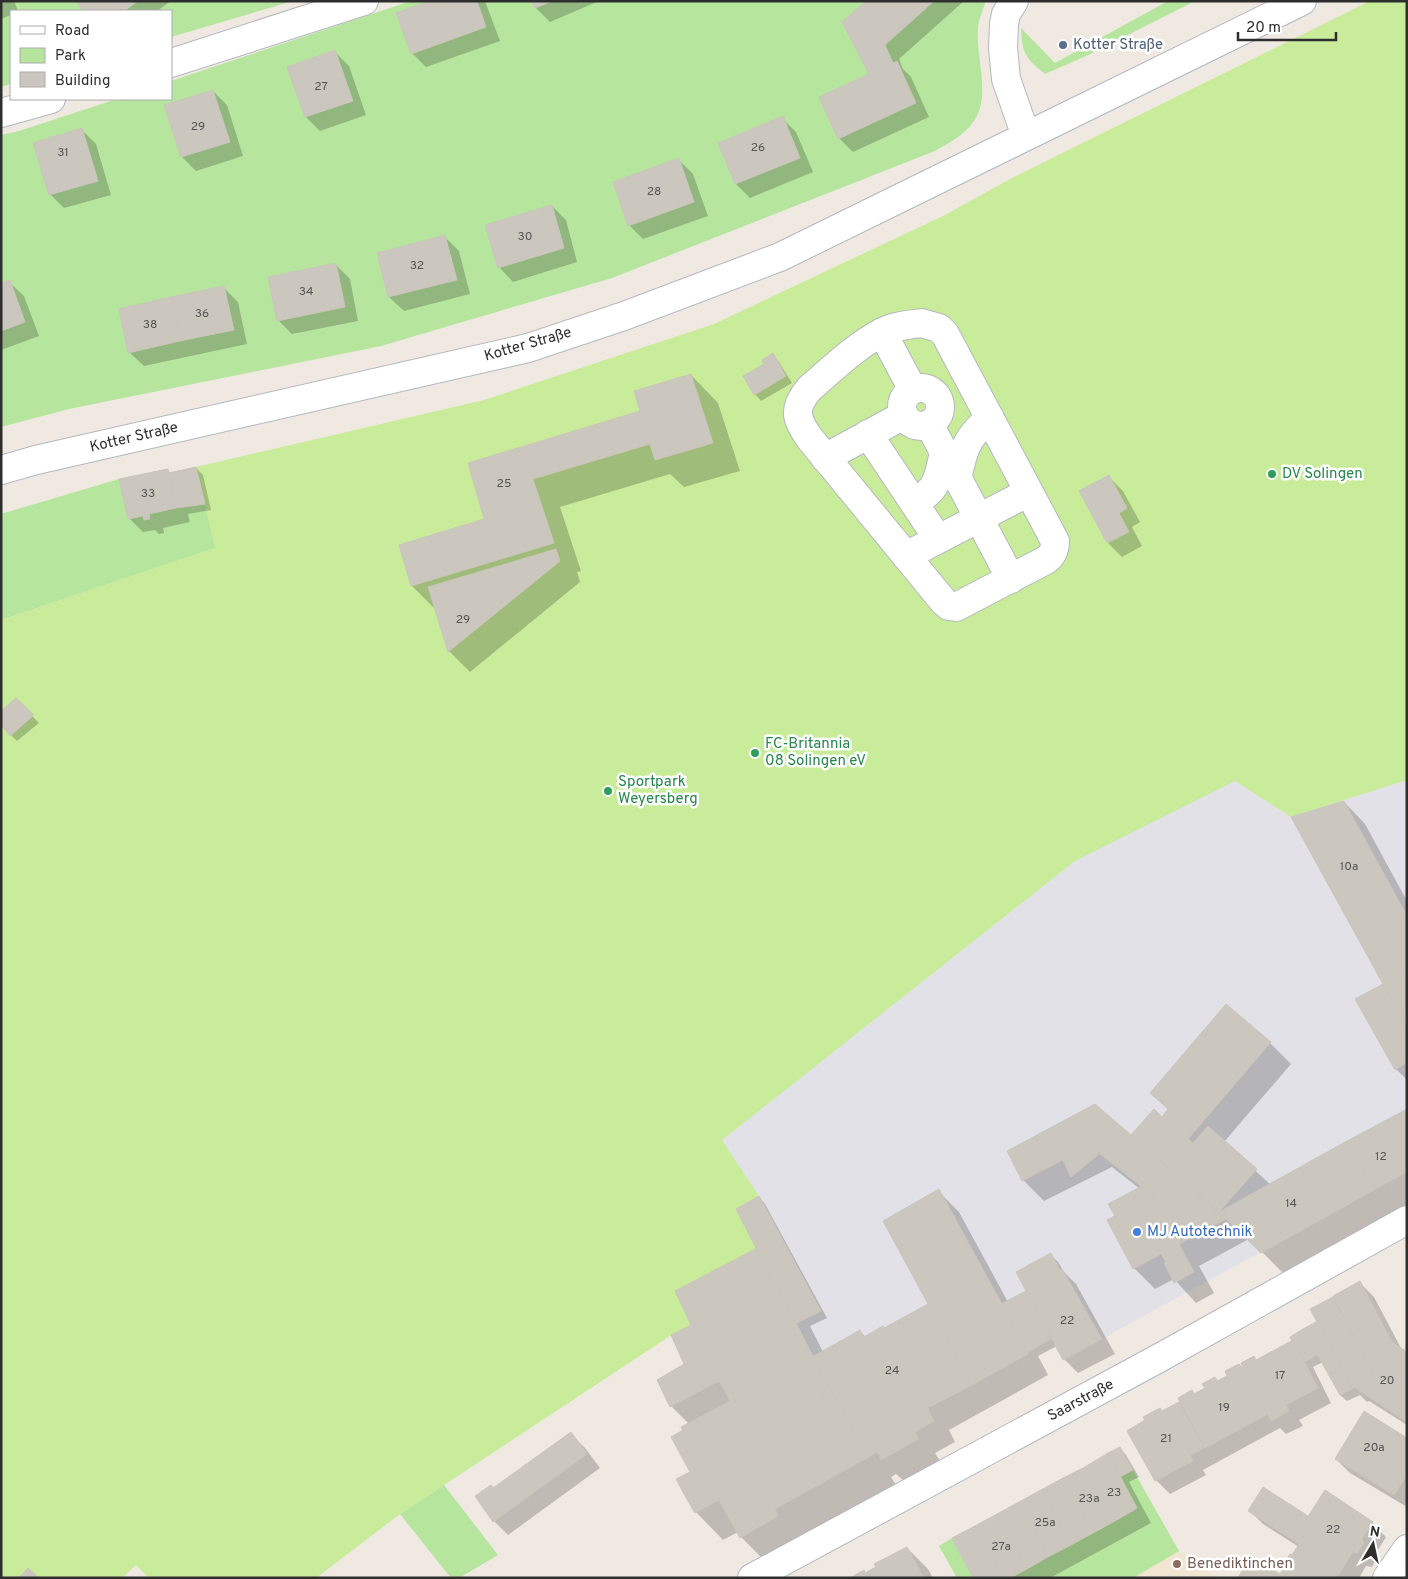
<svg xmlns="http://www.w3.org/2000/svg" width="1408" height="1579" viewBox="0 0 1408 1579" font-family="Overpass,sans-serif">
  <rect width="100%" height="100%" fill="#efe9e1"/>
  <!-- industrial -->
  <path fill="#e3e1e8" d="M1407 780V1172L1063 1360 1051 1339 1028 1352V1354L929 1408 934 1421 915 1431 919 1439 881 1460 877 1452 869 1457 812 1357 736 1209 759 1196 721 1140 1075 861 1235 781 1291 817Z"/>
  <!-- education -->
  <path fill="#f0e6d1" d="M1179 1551 1218 1578H1134Z"/>
  <!-- green -->
  <path fill="#b6e59e" d="M1 1H293L171 37V11H11V84L1 87Z
    M411 1H986C983 9 979 19 978 27 975 59 994 100 970 126 961 137 947 144 935 151L612 278 381 346 69 409 1 427V135L19 131 117 99H171V81Z
    M1168 1H1195L1086 56 1045 74C1025 58 1022 53 1021 28L1055 63Z
    M196 467 216 548 1 620V514L119 479 168 469 169 473Z
    M1133 1470 1179 1551 1133 1578H1011L1137 1509 1120 1477Z
    M444 1485 498 1555 459 1578H451L400 1514Z
    M952 1538 973 1578H957L939 1546Z"/>
  <!-- pitch -->
  <path fill="#c9ec9a" d="M1370 1H1407V780L1291 817 1235 781 1075 861 722 1140 759 1196 737 1209 757 1248 691 1325 670 1336 400 1514 316 1578H149L136 1565 122 1578H1V620L215 548 196 467 484 400 714 324 943 216 1012 178Z"/>
  <!-- shadow -->
  <path fill="#0003" d="M1 1H14L18 11H11V15L1 19Z
    M78 1H171L157 11H85Z
    M433 1H485L500 41 426 67 412 53Z
    M534 1H599L550 22 536 8Z
    M867 1H964L899 59 903 69 911 77 929 117 853 152 839 138 871 75Z
    M335 52 349 66 366 115 320 131 306 117Z
    M213 91 227 105 243 156 196 171 182 157Z
    M782 118 796 132 813 172 750 198 736 184Z
    M82 130 96 144 111 195 64 208 50 194Z
    M679 160 693 174 708 216 643 239 629 225Z
    M552 206 566 220 577 262 513 282 499 267Z
    M445 237 459 251 470 294 404 311 389 297Z
    M336 265 350 279 358 321 292 334 278 320Z
    M9 282 24 296 39 336 1 350V285Z
    M224 288 238 302 247 344 144 366 129 352Z
    M772 355 779 362 792 383 761 401 755 394 766 364Z
    M691 375 718 403 740 471 684 487 670 474 560 507 581 571 577 572 580 582 470 672 449 651 436 610 412 586 486 520 469 464 642 412Z
    M196 468 203 475 211 510 188 514 190 522 163 528 164 533 159 534 155 530 143 532 129 518 167 470 171 473Z
    M1109 477 1123 491 1140 522 1132 527 1142 546 1122 557 1108 543Z
    M16 699 39 723 17 741 11 735Z
    M1344 802 1365 824 1407 901V1080L1396 1069 1357 1000 1385 984Z
    M1270 1043 1291 1064 1224 1142 1271 1185 1407 1111V1205L1283 1273 1249 1239 1199 1266 1214 1293 1196 1303 1174 1279 1155 1289 1134 1268 1117 1216 1140 1189 1112 1167 1044 1201 1023 1180 1009 1151 1131 1137 1154 1111 1162 1118 1169 1110 1151 1093Z
    M938 1191 959 1212 1008 1302 1025 1293 1030 1296 1018 1273 1051 1255 1058 1262 1064 1272 1076 1284 1115 1354 1078 1373 1064 1359 1057 1346 1038 1356 1048 1375 949 1430 955 1442 935 1453 940 1461 903 1480 896 1474 891 1477 896 1485 801 1536 769 1565 741 1537 738 1532 723 1540 696 1512 691 1472 684 1431 689 1424 671 1406 686 1365 693 1325 758 1249 759 1197 765 1204 827 1318 810 1326 823 1352 860 1332 866 1337 884 1329 930 1305Z
    M1360 1283 1374 1297 1402 1350 1407 1354V1425L1369 1401 1367 1402 1360 1395 1347 1401 1340 1395 1323 1362 1313 1367 1331 1403 1299 1420 1303 1426 1286 1434 1280 1428 1203 1470 1206 1475 1170 1494 1156 1480 1163 1412 1293 1341 1291 1337 1319 1322 1311 1310Z
    M571 1434 585 1448 600 1468 508 1535 494 1521 477 1497 494 1489Z
    M1407 1439V1507L1350 1473 1336 1459Z
    M1120 1448 1126 1455 1139 1477 1129 1482 1151 1523 1050 1578H975Z
    M1263 1489 1308 1518 1372 1523 1386 1537 1376 1553 1377 1558 1372 1567 1366 1566 1359 1578H1239L1280 1576 1299 1547 1263 1524 1249 1510Z
    M907 1548 928 1569 933 1578H853L866 1574Z"/>
  <!-- building -->
  <path fill="#cbc7bf" stroke="#cbc5ba" d="M76 1H138L124 11H83Z
    M429 1H477L486 27 411 54 396 13Z
    M532 1H552L535 8Z
    M866 1H934L885 45 893 63 897 61 916 103 838 139 819 97 869 74 842 22Z
    M335 50 353 101 305 117 287 67Z
    M213 90 230 142 181 157 164 105Z
    M783 116 800 158 735 184 718 143Z
    M82 128 98 181 49 195 33 143Z
    M679 158 694 202 628 226 613 182Z
    M552 205 564 248 498 268 485 225Z
    M445 235 457 280 388 297 377 253Z
    M336 263 345 307 277 321 268 277Z
    M10 280 25 322 1 331V283Z
    M224 286 234 330 180 341 171 297Z
    M171 297 180 341 128 353 119 309Z
    M773 353 786 376 754 395 743 376 764 364 762 360Z
    M691 374 713 443 655 460 650 444 533 479 554 543 411 586 399 545 484 519 468 463 640 411 634 391Z
    M196 467 205 504 176 508 169 473Z
    M168 469 176 508 149 514 150 519 144 520 143 516 128 519 119 479Z
    M1109 475 1127 508 1119 513 1129 532 1107 543 1079 491Z
    M556 549 560 561 448 652 428 587Z
    M16 698 34 715 10 736 1 725V711Z
    M1344 801 1407 916V971L1383 984 1291 817Z
    M1407 971V1027L1383 984Z
    M1383 984 1407 1027V1062L1395 1070 1355 999Z
    M1226 1004 1271 1042 1194 1132 1150 1093Z
    M1095 1104 1131 1135 1182 1180 1152 1195 1090 1146 1022 1181 1007 1151Z
    M1154 1109 1162 1117 1168 1109 1194 1132 1188 1139 1193 1143 1208 1126 1257 1169 1219 1212 1131 1135Z
    M1407 1109V1172L1374 1190 1347 1141Z
    M1347 1141 1374 1190 1261 1253 1219 1212Z
    M1090 1146 1099 1154 1071 1177 1063 1160Z
    M1182 1180 1226 1219 1179 1244 1194 1272 1174 1283 1164 1263 1166 1262 1161 1254 1133 1269 1107 1220Z
    M1140 1187 1152 1195 1115 1216 1108 1204Z
    M939 1189 1028 1352V1354L972 1385 883 1221Z
    M759 1196 821 1311 795 1324 736 1209Z
    M757 1248 829 1387 824 1391 823 1397 824 1402 760 1436 752 1431 746 1432 741 1423 750 1419 740 1399 732 1404 719 1381 670 1407 657 1380 684 1364 671 1335 691 1325 675 1291Z
    M1051 1253 1060 1270 1025 1289 1016 1272Z
    M1062 1269 1102 1339 1063 1360 1025 1289Z
    M1360 1281 1392 1342 1373 1372 1333 1296Z
    M1026 1291 1033 1304 1008 1317 1001 1304Z
    M1333 1297 1335 1302 1326 1307 1330 1315 1317 1322 1310 1309Z
    M1335 1302 1373 1372 1360 1391 1354 1387 1352 1389 1318 1321 1330 1315 1326 1307Z
    M928 1304 972 1385 928 1408 934 1421 915 1432 919 1439 881 1460 877 1452 869 1457 812 1357 860 1330 864 1337 883 1326 884 1328Z
    M1033 1304 1051 1339 1028 1352 1008 1317Z
    M1318 1321 1352 1389 1340 1395 1303 1329Z
    M1303 1329 1317 1355 1305 1362 1293 1340 1292 1341 1290 1337Z
    M1293 1340 1318 1388 1286 1405 1289 1411 1271 1421 1241 1363 1254 1356 1256 1360Z
    M1392 1342 1407 1352V1422L1360 1391Z
    M1239 1364 1242 1367H1243L1268 1414 1205 1448 1178 1398 1192 1390 1194 1394 1205 1388 1202 1384 1215 1377 1217 1381 1227 1376 1225 1371Z
    M829 1387 869 1457 775 1509 778 1516 740 1538 719 1500 695 1513 684 1494 709 1481 681 1427 730 1401 732 1404 740 1399 750 1419 741 1423 746 1432 752 1431 760 1436 824 1402 823 1397 824 1391Z
    M1179 1402 1204 1448 1190 1455 1193 1461 1155 1481 1127 1431 1145 1420 1143 1417 1160 1408 1162 1411Z
    M1364 1411 1407 1438V1475L1394 1495 1335 1459Z
    M683 1430 709 1481 684 1494 676 1479 690 1472 671 1437Z
    M571 1432 587 1454 493 1522 475 1496 491 1485 493 1488Z
    M1120 1447 1133 1470 1120 1477 1108 1453Z
    M1108 1453 1137 1508 1115 1521 1085 1467Z
    M1085 1467 1115 1521 1093 1533 1063 1478Z
    M1063 1478 1093 1533 1071 1545 1041 1490Z
    M1263 1487 1308 1516 1293 1540 1248 1511Z
    M1041 1490 1071 1545 1049 1556 1019 1502Z
    M1325 1490 1373 1522 1362 1538 1364 1543 1357 1553H1352L1341 1571 1293 1540Z
    M1019 1502 1049 1556 1027 1569 997 1514Z
    M997 1514 1027 1569 1010 1578H1003L975 1526Z
    M975 1526 1003 1578H973L952 1538Z
    M1299 1544 1341 1571 1336 1578H1238L1251 1556 1280 1574 1283 1569 1281 1568 1290 1554 1292 1555Z
    M907 1547 924 1578H850L864 1570 865 1573 876 1567 874 1564Z
    M28 1568 39 1578H19Z"/>
  <g fill="none" stroke-linecap="round" stroke-linejoin="round">
    <defs>
      <path id="minor" d="M1014 1 1006 14 1004 24 1003 48 1006 79 1026 136
        M171 63 364 1
        M1 113 51 99
        M921 323 939 328 945 334 1055 541C1055 550 1053 555 1046 560L956 607 949 606 944 602 811 440C796 420 792 409 809 389 831 370 858 344 883 332 894 326 908 325 921 323Z
        M882 332 913 390
        M902 407a19 19 0 1 1 38 0a19 19 0 1 1-38 0Z
        M929 424 1011 579
        M868 434 938 539
        M825 458 904 415
        M1 470 36 460 528 348 624 316 780 257 1302 1
        M957 479C963 451 966 437 990 418
        M914 503C939 488 937 480 944 453
        M906 556 1029 492
        M752 1578 1161 1357 1407 1220
        M1387 1578 1407 1549"/>
    </defs>
    <!-- minor casing -->
    <use href="#minor" stroke="#b4b7c1" stroke-width="30"/>
    <!-- minor -->
    <use href="#minor" stroke="#fff" stroke-width="28"/>
  </g>
  <!-- markers -->
  <circle fill="#5c6f8a" stroke="#fff" stroke-width="2" cx="1063" cy="45" r="5"/>
  <g fill="#2e9e5b" stroke="#fff" stroke-width="2">
    <circle cx="1272" cy="474" r="5"/>
    <circle cx="755" cy="753" r="5"/>
    <circle cx="608" cy="791" r="5"/>
  </g>
  <circle fill="#3f7fe0" stroke="#fff" stroke-width="2" cx="1137" cy="1232" r="5"/>
  <circle fill="#8d6e63" stroke="#fff" stroke-width="2" cx="1177" cy="1564" r="5"/>
  <g text-anchor="middle" dominant-baseline="central" stroke-width="5" stroke-linejoin="round" paint-order="stroke">
    <!-- number labels -->
    <g font-size="12" fill="#555452">
      <text x="321" y="87">27</text>
      <text x="198" y="127">29</text>
      <text x="758" y="148">26</text>
      <text x="63" y="153">31</text>
      <text x="654" y="192">28</text>
      <text x="525" y="237">30</text>
      <text x="417" y="266">32</text>
      <text x="306" y="292">34</text>
      <text x="202" y="314">36</text>
      <text x="150" y="325">38</text>
      <text x="504" y="484">25</text>
      <text x="148" y="494">33</text>
      <text x="463" y="620">29</text>
      <text x="1349" y="867">10a</text>
      <text x="1381" y="1157">12</text>
      <text x="1291" y="1204">14</text>
      <text x="1067" y="1321">22</text>
      <text x="892" y="1371">24</text>
      <text x="1280" y="1376">17</text>
      <text x="1387" y="1381">20</text>
      <text x="1224" y="1408">19</text>
      <text x="1166" y="1439">21</text>
      <text x="1374" y="1448">20a</text>
      <text x="1114" y="1493">23</text>
      <text x="1089" y="1499">23a</text>
      <text x="1045" y="1523">25a</text>
      <text x="1333" y="1530">22</text>
      <text x="1001" y="1547">27a</text>
    </g>
    <!-- service labels -->
    <g font-size="15" fill="#4e5e75" stroke="#fff" text-anchor="start">
      <text x="1073" y="45">Kotter Straße</text>
    </g>
    <!-- street labels -->
    <g font-size="15" fill="#2e2e2e" stroke="#fff">
      <text transform="translate(528 345) rotate(-16)">Kotter Straße</text>
      <text transform="translate(134 438) rotate(-13)">Kotter Straße</text>
      <text transform="translate(1081 1401) rotate(-28)">Saarstraße</text>
    </g>
    <!-- leisure labels -->
    <g font-size="15" fill="#27864d" stroke="#fff" text-anchor="start">
      <text x="1282" y="474">DV Solingen</text>
      <text x="765" y="744">FC-Britannia<tspan x="765" dy="17">08 Solingen eV</tspan></text>
      <text x="618" y="782">Sportpark<tspan x="618" dy="17">Weyersberg</tspan></text>
    </g>
    <!-- shop labels -->
    <g font-size="15" fill="#366cbe" stroke="#fff" text-anchor="start">
      <text x="1147" y="1232">MJ Autotechnik</text>
    </g>
    <!-- education labels -->
    <g font-size="15" fill="#785e54" stroke="#fff" text-anchor="start">
      <text x="1187" y="1564">Benediktinchen</text>
    </g>
  </g>
  <!-- border -->
  <rect width="1408" height="1579" fill="none" stroke="#2e2e2e" stroke-width="5"/>
  <!-- legend -->
  <rect x="10" y="10" width="162" height="90" fill="#ffffff" stroke="#ababab"/>
  <rect x="20" y="26" width="25" height="8" fill="#ffffff" stroke="#ababab"/>
  <text x="55" y="35" font-size="15" fill="#2e2e2e">Road</text>
  <rect x="20" y="48" width="25" height="15" fill="#b6e59e" stroke="#ababab"/>
  <text x="55" y="60" font-size="15" fill="#2e2e2e">Park</text>
  <rect x="20" y="72" width="25" height="15" fill="#cbc7bf" stroke="#ababab"/>
  <text x="55" y="85" font-size="15" fill="#2e2e2e">Building</text>
  <!-- north arrow -->
  <g transform="translate(1373 1544) rotate(9)" stroke="#ffffff" stroke-width="4" paint-order="stroke">
  <path d="M0-4L9 19L0 12L-9 19Z" fill="#2e2e2e"/>
  <text y="-8" font-size="14" font-weight="bold" text-anchor="middle" fill="#2e2e2e">N</text>
  </g>
  <!-- scale -->
  <path d="M1238 32v8h98v-8" fill="none" stroke="#2e2e2e" stroke-width="2.5"/>
  <text x="1246" y="32" font-size="15" fill="#2e2e2e" stroke="#ffffff" stroke-width="4" paint-order="stroke">20 m</text>
</svg>
